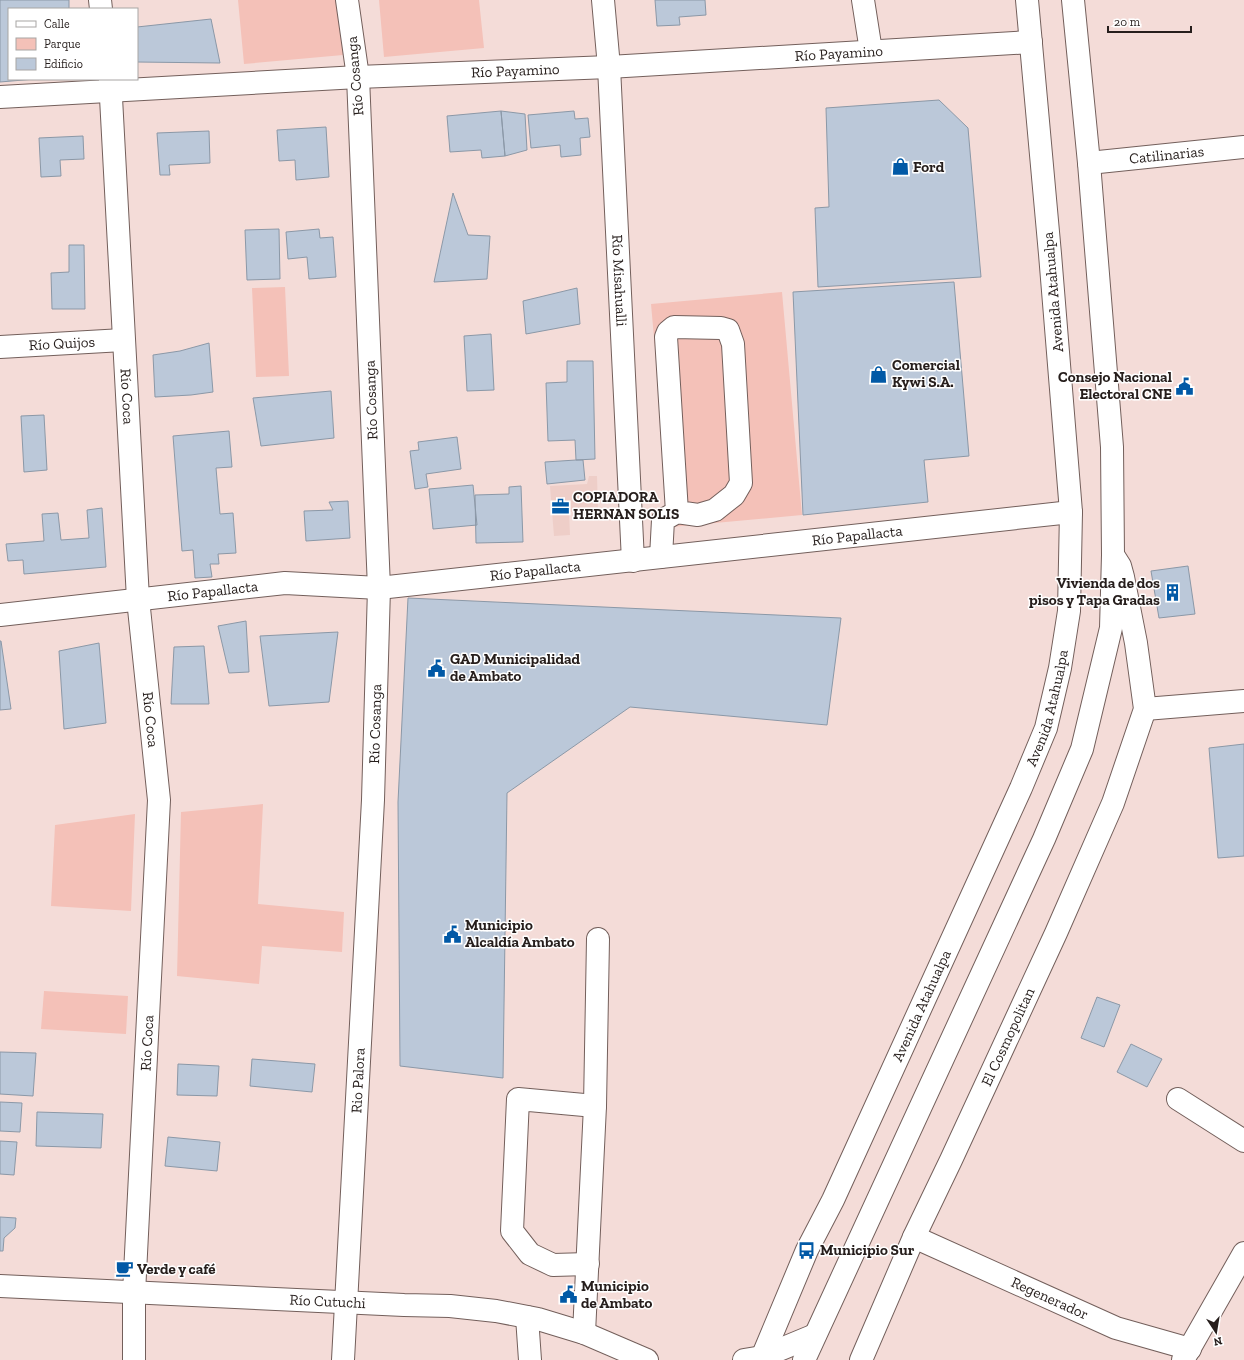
<svg xmlns="http://www.w3.org/2000/svg" width="1244" height="1360" viewBox="0 0 1244 1360" font-family="'Zilla Slab',serif">
  <rect width="100%" height="100%" fill="#f4dcd8"/>
  <!-- built -->
  <path fill="#eecec8" d="M589 476H597L598 511 569 512 570 535 554 536 550 486 587 484Z"/>
  <!-- green -->
  <path fill="#f4c1b8" d="M238 0H338L343 55 244 64Z
    M379 0H479L484 48 384 57Z
    M285 287 289 376 256 377 252 288Z
    M782 292 802 515 671 527 651 304Z
    M263 804 258 904 344 912 342 952 262 946 259 984 177 976 181 812Z
    M135 814 131 911 51 906 55 825Z
    M44 991 128 996 126 1034 41 1029Z"/>
  <!-- building -->
  <path fill="#bbc8d9" stroke="#8b98a7" d="M0 0H69V9H9V79H35L0 82Z
    M655 0H705L706 15 679 17 680 25 657 26Z
    M211 19 220 63 137 62V27Z
    M939 100 968 128 981 277 818 287 815 208 829 207 826 108Z
    M501 111 525 114 527 150 505 156Z
    M501 111 505 156 482 158 481 150 450 152 447 116Z
    M574 111 575 119 588 118 590 137 580 138 581 155 561 157 560 145 531 148 528 115Z
    M326 127 329 177 296 180 295 160 279 161 277 130Z
    M209 131 210 163 169 165 170 175H160L157 133Z
    M83 136 84 159 60 160 61 176 41 177 39 138Z
    M453 193 468 235 490 236 487 279 434 282Z
    M279 229 280 279 247 280 245 230Z
    M319 229 320 238 333 237 336 277 309 279 307 257 288 259 286 232Z
    M69 245H84L85 309H52L51 273 69 272Z
    M954 282 969 456 924 460 928 502 803 515 793 292Z
    M577 288 580 324 526 334 523 301Z
    M491 334 494 390 467 391 464 336Z
    M209 343 213 392 191 395 155 397 153 355 180 351Z
    M567 361H593L595 459 576 460 575 440 548 441 546 383 567 382Z
    M331 391 334 438 261 446 253 398Z
    M44 415 47 470 24 472 21 416Z
    M229 431 232 467 216 468 220 514 233 513 236 553 218 554 219 564H210L212 577 195 578 193 550 182 551 173 436Z
    M457 437 461 469 426 474 428 487 415 489 410 451 419 450 418 442Z
    M576 460H583L585 480 547 484 545 462Z
    M473 485 477 525 433 529 429 489Z
    M521 486 523 542 476 543 475 495 509 494V487Z
    M348 501 350 538 306 541 304 511 333 510 329 502Z
    M102 508 106 567 24 574 23 560 8 561 6 544 44 541 42 514 58 513 61 540 89 538 87 510Z
    M1188 566 1195 614 1159 618 1151 571Z
    M408 598 841 618 827 725 630 707 507 793 503 1078 400 1066 398 802Z
    M246 621 249 672 229 673 218 626Z
    M338 632 329 702 269 706 260 636Z
    M0 641H1L11 709 0 710Z
    M99 643 106 723 64 729 59 651Z
    M204 646 209 704H171L174 647Z
    M1244 744V856L1218 858 1209 748Z
    M1097 997 1120 1005 1104 1047 1081 1038Z
    M1131 1044 1162 1059 1147 1087 1117 1072Z
    M0 1052 36 1053 33 1096 0 1094Z
    M252 1059 315 1064 312 1092 250 1086Z
    M178 1064 219 1066 217 1096 177 1095Z
    M0 1102 22 1103 20 1132 0 1131Z
    M37 1112 103 1114 101 1148 36 1146Z
    M168 1137 220 1142 217 1171 165 1166Z
    M0 1141 17 1142 14 1175 0 1174Z
    M0 1217 16 1218 15 1228 4 1238 3 1251H0Z"/>
  <g fill="none" stroke-linecap="round" stroke-linejoin="round">
    <defs>
      <g id="minor">
        <path d="M100 0 101 9"/>
        <path id="s1" d="M603 0 609 67 633 561"/>
        <path d="M863 0 871 51"/>
        <path id="s2" d="M110 79 138 599 159 800 134 1293V1360"/>
        <path id="s3" d="M0 97 358 77 609 67 1031 42"/>
        <path id="s4" d="M1089 163 1244 147"/>
        <path id="s5" d="M0 347 123 340"/>
        <path d="M661 557 663 520 677 512 698 515 715 510 734 495 741 483 733 344 728 330 721 328 674 327 668 332 666 337 677 512"/>
        <path id="s6" d="M0 615 285 583 379 588 1071 512"/>
        <path d="M1145 709 1244 701"/>
        <path d="M1178 1099 1244 1141"/>
        <path id="s7" d="M914 1237 1116 1328 1190 1349"/>
        <path d="M588 1264 553 1265 530 1254 512 1231 518 1099 595 1106"/>
        <path id="s8" d="M0 1286 404 1305 450 1306 496 1311 538 1319 584 1333 647 1360"/>
        <path d="M527 1317 530 1360"/>
        <path d="M584 1333 595 1106 598 939"/>
        <path id="s9" d="M343 1360 373 800 379 588 358 77 347 0"/>
        <path d="M744 1360 762 1357 815 1335"/>
        <path id="s10" d="M861 1360 914 1237 951 1160 1056 933 1113 803 1145 709 1136 643 1123 577 1120 566 1113 555"/>
        <path d="M1183 1360 1244 1253"/>
      </g>
      <g id="major">
        <path id="s11" d="M761 1360 807 1250 833 1200 1021 788 1046 728 1060 668 1069 611 1071 512 1050 254 1027 0"/>
        <path d="M804 1360 1044 839 1082 749 1111 628 1113 555 1112 447 1089 163 1073 0"/>
      </g>
    </defs>
    <!-- minor casing -->
    <use href="#minor" stroke="#735f5b" stroke-width="24"/>
    <!-- major casing -->
    <use href="#major" stroke="#735f5b" stroke-width="24"/>
    <!-- minor -->
    <use href="#minor" stroke="#fff" stroke-width="22"/>
    <!-- major -->
    <use href="#major" stroke="#fff" stroke-width="22"/>
  </g>
  <!-- icons -->
  <defs>
    <symbol id="shop-bare" viewBox="-9 -9 18 18"><path d="M-5-2.5h2.3a2.7 3.5 0 0 1 5.4 0H5L5.5 6h-11ZM-1.5-2.5h3a1.5 2.3 0 0 0-3 0Z" fill="#0159a6" stroke="#fff" stroke-width="2.5" paint-order="stroke"/></symbol>
    <symbol id="civic-bare" viewBox="-9 -9 18 18"><path d="M-.6-6.5H3V-4.5H.6V-3L4-1V1h2V6H-6V1h2V-1L-.6-3ZM-1.2 2.5V6h2.4V2.5Z" fill="#0159a6" stroke="#fff" stroke-width="2.5" paint-order="stroke"/></symbol>
    <symbol id="office-bare" viewBox="-9 -9 18 18"><path d="M-6-3h4V-5.5h4V-3h4V5H-6ZM-1-4.5V-3h2v-1.5ZM-6 0V1H6V0Z" fill="#0159a6" stroke="#fff" stroke-width="2.5" paint-order="stroke"/></symbol>
    <symbol id="building-bare" viewBox="-9 -9 18 18"><path d="M-4-6H4V6H1V3H-1V6H-4ZM-2.5-4.3h1.7v1.8h-1.7ZM.8-4.3h1.7v1.8H.8ZM-2.5-1h1.7V.8h-1.7ZM.8-1h1.7V.8H.8Z" fill="#0159a6" stroke="#fff" stroke-width="2.5" paint-order="stroke"/></symbol>
    <symbol id="bus-bare" viewBox="-9 -9 18 18"><path d="M-5-6H5V4H4V6H2V4H-2V6H-4V4H-5ZM-3.5-4V0h7V-4ZM-3.5 1.2v1.5H-2V1.2ZM2 1.2v1.5H3.5V1.2Z" fill="#0159a6" stroke="#fff" stroke-width="2.5" paint-order="stroke"/></symbol>
    <symbol id="cafe-bare" viewBox="-9 -9 18 18"><path d="M-5.5-4.5H6V0H3Q3 3.5 0 3.5H-2.5Q-5.5 3.5-5.5 0ZM3-3.2v2h1.7v-2ZM-6 4.5H4V6H-6Z" fill="#0159a6" stroke="#fff" stroke-width="2.5" paint-order="stroke"/></symbol>
  </defs>
  <g fill-rule="evenodd">
    <use href="#shop-bare" x="888" y="154" width="25" height="25"/>
    <use href="#shop-bare" x="866" y="362" width="25" height="25"/>
    <use href="#civic-bare" x="1172" y="374" width="25" height="25"/>
    <use href="#office-bare" x="548" y="494" width="25" height="25"/>
    <use href="#building-bare" x="1160" y="580" width="25" height="25"/>
    <use href="#civic-bare" x="424" y="656" width="25" height="25"/>
    <use href="#civic-bare" x="440" y="922" width="25" height="25"/>
    <use href="#bus-bare" x="794" y="1238" width="25" height="25"/>
    <use href="#cafe-bare" x="112" y="1256" width="25" height="25"/>
    <use href="#civic-bare" x="556" y="1282" width="25" height="25"/>
  </g>
  <g text-anchor="middle" dominant-baseline="central" stroke-width="3" stroke-linejoin="round" paint-order="stroke">
    <!-- street labels -->
    <g font-size="15" fill="#261e1c" stroke="#fff">
      <text stroke="none"><textPath href="#s3" startOffset="840">Río Payamino</textPath></text>
      <text stroke="none"><textPath href="#s3" startOffset="516">Río Payamino</textPath></text>
      <text transform="translate(355 76) rotate(-95)">Río Cosanga</text>
      <text stroke="none"><textPath href="#s4" startOffset="78">Catilinarias</textPath></text>
      <text stroke="none"><textPath href="#s1" startOffset="281">Río Misahualli</textPath></text>
      <text transform="translate(1053 292) rotate(-95)">Avenida Atahualpa</text>
      <text stroke="none"><textPath href="#s5" startOffset="62">Río Quijos</textPath></text>
      <text stroke="none"><textPath href="#s2" startOffset="318">Río Coca</textPath></text>
      <text transform="translate(371 400) rotate(-92)">Río Cosanga</text>
      <text stroke="none"><textPath href="#s6" startOffset="862">Río Papallacta</textPath></text>
      <text stroke="none"><textPath href="#s6" startOffset="538">Río Papallacta</textPath></text>
      <text stroke="none"><textPath href="#s6" startOffset="214">Río Papallacta</textPath></text>
      <text stroke="none"><textPath href="#s11" startOffset="713">Avenida Atahualpa</textPath></text>
      <text stroke="none"><textPath href="#s2" startOffset="642">Río Coca</textPath></text>
      <text stroke="none"><textPath href="#s9" startOffset="637">Río Cosanga</textPath></text>
      <text stroke="none"><textPath href="#s11" startOffset="389">Avenida Atahualpa</textPath></text>
      <text stroke="none"><textPath href="#s10" startOffset="355">El Cosmopolitan</textPath></text>
      <text transform="translate(147 1043) rotate(-87)">Río Coca</text>
      <text stroke="none"><textPath href="#s9" startOffset="280">Rio Palora</textPath></text>
      <text stroke="none"><textPath href="#s7" startOffset="149">Regenerador</textPath></text>
      <text stroke="none"><textPath href="#s8" startOffset="328">Río Cutuchi</textPath></text>
    </g>
    <!-- poi labels -->
    <g font-size="15" font-weight="bold" fill="#261e1c" stroke="#fff" text-anchor="start">
      <text x="913" y="167">Ford</text>
      <text x="892" y="365">Comercial<tspan x="892" dy="17">Kywi S.A.</tspan></text>
      <text x="1172" y="377" text-anchor="end">Consejo Nacional<tspan x="1172" dy="17">Electoral CNE</tspan></text>
      <text x="573" y="497">COPIADORA<tspan x="573" dy="17">HERNAN SOLIS</tspan></text>
      <text x="1160" y="583" text-anchor="end">Vivienda de dos<tspan x="1160" dy="17">pisos y Tapa Gradas</tspan></text>
      <text x="450" y="659">GAD Municipalidad<tspan x="450" dy="17">de Ambato</tspan></text>
      <text x="465" y="925">Municipio<tspan x="465" dy="17">Alcaldía Ambato</tspan></text>
      <text x="820" y="1250">Municipio Sur</text>
      <text x="137" y="1269">Verde y café</text>
      <text x="581" y="1286">Municipio<tspan x="581" dy="17">de Ambato</tspan></text>
    </g>
  </g>
  <!-- legend -->
  <rect x="8" y="8" width="130" height="72" fill="#ffffff" stroke="#a8a5a4"/>
  <rect x="16" y="21" width="20" height="6" fill="#ffffff" stroke="#a8a5a4"/>
  <text x="44" y="28" font-size="12" fill="#261e1c">Calle</text>
  <rect x="16" y="38" width="20" height="12" fill="#f4c1b8" stroke="#a8a5a4"/>
  <text x="44" y="48" font-size="12" fill="#261e1c">Parque</text>
  <rect x="16" y="58" width="20" height="12" fill="#bbc8d9" stroke="#a8a5a4"/>
  <text x="44" y="68" font-size="12" fill="#261e1c">Edificio</text>
  <!-- north arrow -->
  <g transform="translate(1216 1332) rotate(168)" stroke="#ffffff" stroke-width="3" paint-order="stroke">
  <path d="M0-3L7 15L0 10L-7 15Z" fill="#261e1c"/>
  <text y="-6" font-size="11" font-weight="bold" text-anchor="middle" fill="#261e1c">N</text>
  </g>
  <!-- scale -->
  <path d="M1108 26v6h83v-6" fill="none" stroke="#261e1c" stroke-width="2"/>
  <text x="1114" y="26" font-size="12" fill="#261e1c" stroke="#ffffff" stroke-width="3" paint-order="stroke">20 m</text>
</svg>
